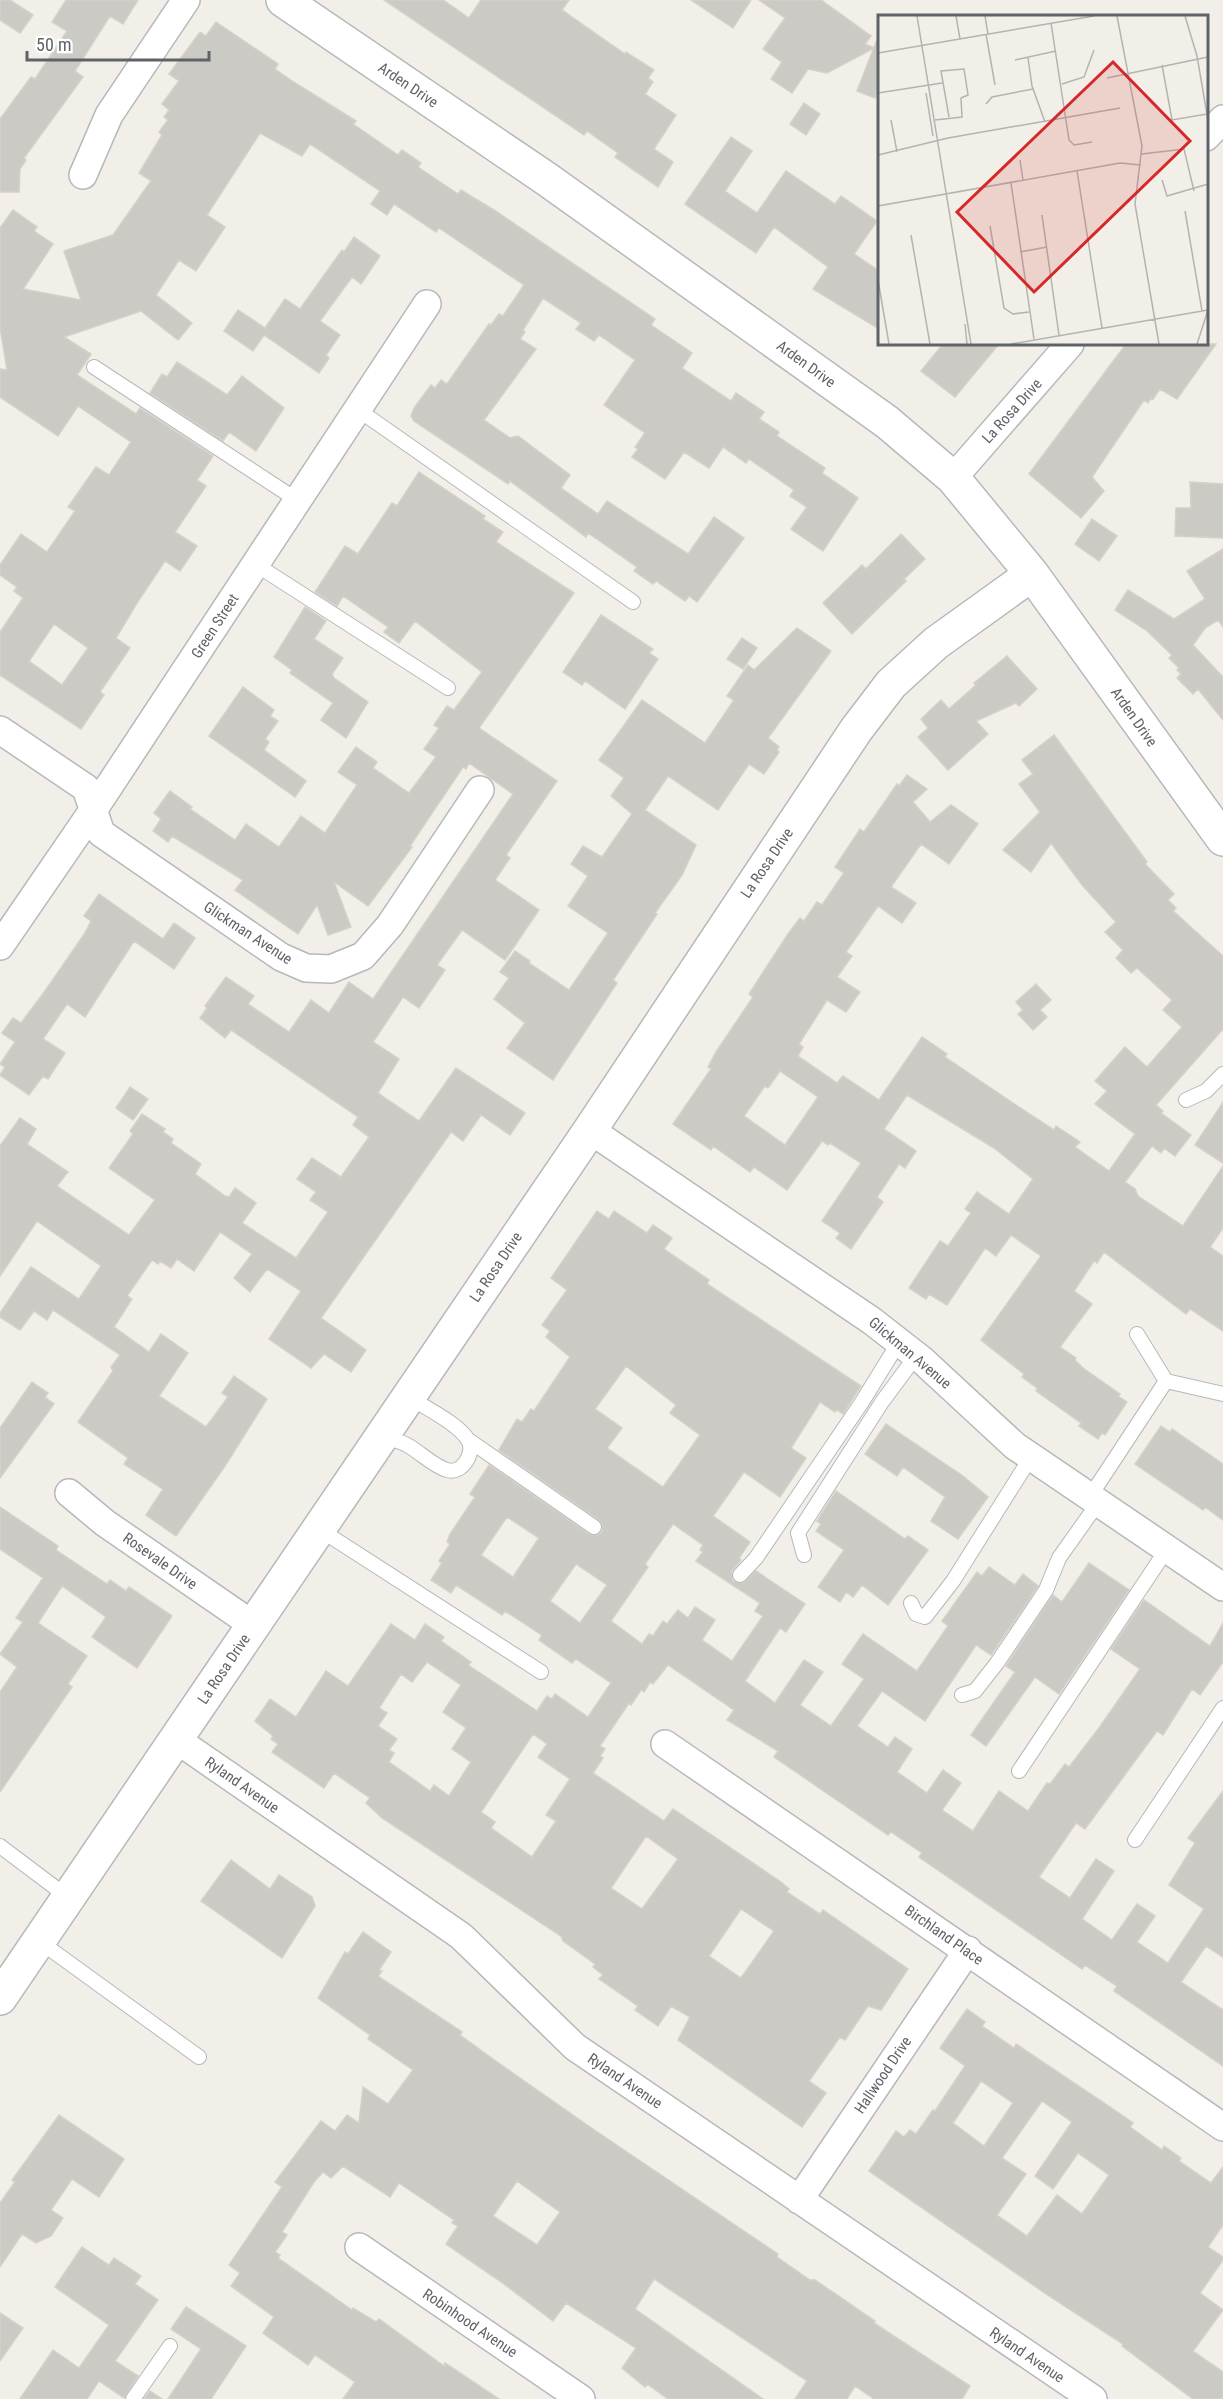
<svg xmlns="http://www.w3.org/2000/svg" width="1223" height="2399" viewBox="0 0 1223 2399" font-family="'Roboto Condensed',sans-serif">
  <rect width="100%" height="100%" fill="#f1efe8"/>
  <!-- building -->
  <path fill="#cccac5" stroke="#d6d1c6" stroke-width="1.5" fill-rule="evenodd" d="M0 0H10L33 15 20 33 0 20Z
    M66 0H138L123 24 110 16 75 71 83 77 24 158 26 160 20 169 19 192H0V119L31 77 35 79 67 31 52 22Z
    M384 0H443L469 18 481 0H569L562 10 625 54 626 52 654 70 648 78 653 82 645 94 676 115 654 149 673 162 658 187 615 157 618 153 587 131 584 135Z
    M691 0H751L733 28Z
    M759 0H821L871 36 865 44 874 48 827 73 808 69 792 93 771 79 782 62 763 49 785 18Z
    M216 22 278 64 275 69 292 81 356 121 353 124 398 155 402 150 421 163 418 167 458 194 461 190 494 210 655 319 651 325 692 353 682 368 731 401 736 393 764 412 759 419 779 432 777 436 825 468 822 473 858 498 823 551 791 529 807 507 790 496 794 490 749 459 746 463 723 447 709 468 684 452 665 479 632 457 638 449 635 447 645 433 604 405 635 360 599 335 594 341 576 329 581 323 543 298 523 330 525 332 520 339 536 349 484 420 510 438 518 436 570 475 561 488 598 514 607 501 688 554 714 517 744 538 697 602 689 596 685 601 656 581 653 584 634 571 637 567 588 533 586 537 510 481 508 484 414 421 411 416 414 408 431 385 435 388 441 380 447 384 489 324 491 325 499 314 503 316 524 285 439 228 436 232 394 204 387 215 371 204 380 191 310 144 302 156 260 133 207 215 225 227 196 271 179 260 156 295 192 323 178 340 141 311 64 337 91 354 77 375 136 414 140 408 213 456 197 480 206 486 175 532 197 546 180 571 165 561 137 603 116 638 130 648 100 692 104 695 81 729 0 675V632L23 598 14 591 17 587 0 575V565L21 534 47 552 75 511 68 507 96 467 109 475 131 442 78 406 58 436 0 397V369L7 370 0 327V228L13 210 37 227 34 231 53 244 23 289 81 300 64 251 113 235 151 181 139 173 162 135 159 132 168 120 164 117 169 110 162 104 179 81 169 74 200 32 206 36ZM54 624 88 648 62 685 29 661Z
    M878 37 879 87 875 98 857 91Z
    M804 103 820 114 806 135 790 124Z
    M731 137 752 151 725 191 757 213 786 171 835 204 841 196 877 221 854 254 879 271V329L813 289 828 267 774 227 756 253 685 204Z
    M354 237 380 256 361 284 352 277 320 321 340 335 326 355 329 358 319 373 264 335 253 351 224 331 238 310 265 328 285 299 300 309 342 250 344 252Z
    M943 344H999L955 397 921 371Z
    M1126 344H1216L1177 399 1160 389 1153 399 1151 398 1148 403 1144 400 1092 477 1104 491 1081 518 1029 474Z
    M177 362 227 395 242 376 284 408 256 451 229 432 223 441 150 393 162 374 167 377Z
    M419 472 485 516 483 519 503 532 496 542 574 593 479 728 557 781 506 855 510 858 495 880 539 910 505 960 462 930 437 965 445 970 419 1008 403 997 373 1042 399 1059 378 1093 419 1121 456 1068 525 1113 510 1135 481 1115 463 1141 451 1132 321 1318 366 1350 351 1372 324 1354 311 1368 269 1339 301 1291 267 1269 250 1292 234 1278 252 1254 220 1232 194 1271 177 1259 171 1268 160 1261 158 1264 152 1260 127 1296 132 1299 114 1327 149 1352 161 1334 188 1353 159 1396 206 1427 228 1397 222 1393 234 1376 267 1399 225 1466 176 1536 146 1515 163 1489 124 1464 128 1458 78 1422 113 1371 111 1367 120 1355 53 1310 47 1320 34 1311 20 1330 0 1317V1313L31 1267 79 1299 101 1266 37 1221 0 1276V1146L20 1118 36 1129 27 1144 68 1172 57 1186 129 1235 155 1200 109 1168 133 1134 130 1131 142 1114 165 1129 163 1132 173 1139 171 1143 201 1164 195 1174 225 1196 229 1197 235 1188 256 1203 242 1223 296 1258 328 1212 310 1200 316 1192 297 1179 312 1158 341 1177 369 1137 353 1125 358 1117 231 1030 225 1038 200 1018 207 1008 205 1006 226 977 254 996 248 1004 289 1032 311 1000 329 1013 349 982 373 999 513 794 469 763 466 769 463 767 410 846 412 847 368 906 334 882 351 927 328 935 317 905 298 934 235 890 243 880 172 836 168 842 153 831 161 819 154 813 170 791 192 807 190 809 235 840 246 824 279 847 301 816 325 833 357 785 338 772 356 747 377 762 373 768 409 793 436 757 424 749 439 728 434 725 447 706 454 710 482 672 415 621 399 643 384 632 388 627 343 596 337 606 315 592 345 546 358 554 392 503 397 506Z
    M1190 482 1223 484V538L1175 536 1176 508H1191Z
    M1092 519 1117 536 1099 561 1075 544Z
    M901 534 925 559 904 579 906 581 852 634 823 603 862 565 866 569Z
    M1223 549V627L1218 620 1205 628 1193 645 1223 677V720L1198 689 1193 694 1177 678 1181 674 1177 670 1179 668 1169 658 1172 655 1146 630 1115 610 1128 590 1174 619 1205 599 1187 571Z
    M305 607 326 621 314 639 343 658 332 674 334 678 368 702 346 738 321 720 333 703 290 673 292 670 274 657Z
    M601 615 653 649 649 653 658 659 625 709 585 681 582 685 563 672Z
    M797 628 831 651 768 738 779 747 777 750 779 752 764 774 749 764 718 810 668 776 645 810 696 845 682 875 655 913 657 914 613 980 617 983 553 1080 507 1048 525 1023 494 999 509 978 500 972 515 951 530 961 529 963 569 990 608 933 568 906 588 876 571 864 583 846 602 857 632 814 611 796 624 778 599 760 642 700 705 743 734 700 727 696 748 665 754 670Z
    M742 638 757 648 743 669 727 659Z
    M1007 656 1037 689 1019 706 1016 703 976 721 988 734 948 770 918 737 928 728 921 719 941 700 949 709 976 685 974 683Z
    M243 687 274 710 270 716 278 721 265 739 269 742 264 750 306 781 295 797 209 736Z
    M1054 735 1147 862 1145 864 1174 894 1168 900 1176 908 1173 911 1223 956V1029L1156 1105 1163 1111 1161 1113 1191 1135 1175 1156 1164 1148 1161 1153 1152 1146 1125 1182 1135 1189 1138 1196 1183 1226 1223 1166V1228L1210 1247 1223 1256V1331L1190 1309 1186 1314 1104 1252 1097 1263 1094 1261 1074 1291 1092 1304 1060 1347 1076 1358 1075 1360 1083 1368 1120 1394 1118 1396 1127 1402 1105 1435 1102 1433 1098 1439 1079 1426 1081 1423 1036 1391 1037 1388 1022 1377 1024 1374 981 1340 1041 1256 1011 1235 996 1256 985 1248 947 1305 929 1294 926 1299 909 1288 940 1241 948 1246 971 1213 965 1209 977 1192 1009 1214 1033 1179 994 1148 907 1095 884 1129 916 1151 905 1168 899 1164 877 1197 883 1202 851 1249 836 1238 840 1233 822 1221 861 1163 830 1143 828 1145 822 1141 787 1190 754 1167 750 1172 713 1146 711 1150 673 1124 711 1069 708 1067 716 1052 753 997 749 994 788 934 800 918 804 921 817 902 822 905 844 873 835 867 860 829 864 832 897 784 899 786 907 775 927 789 913 802 930 822 951 805 978 824 949 864 921 844 891 887 916 903 902 923 878 906 846 952 852 956 837 977 860 992 846 1012 827 1000 799 1044 803 1047 798 1056 837 1083 843 1076 879 1100 922 1037 947 1054 945 1057 1016 1105 1054 1130 1056 1126 1080 1142 1075 1147 1109 1171 1135 1134 1095 1104 1107 1091 1095 1081 1125 1047 1147 1067 1182 1027 1163 1010 1172 1000 1137 968 1131 973 1116 958 1123 950 1105 932 1116 922 1082 885 1051 843 1031 872 1003 850 1040 812 1019 784 1033 774 1022 760ZM780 1071 818 1097 785 1145 744 1116 765 1086 768 1088Z
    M99 894 163 939 174 923 195 938 174 969 134 941 85 1017 67 1004 43 1039 65 1053 48 1079 43 1076 29 1095 0 1075 5 1067 0 1064 15 1042 2 1033 13 1018 21 1023 45 991 85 933 91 921 84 916Z
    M1036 984 1051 1000 1040 1010 1047 1017 1033 1030 1018 1014 1023 1010 1016 1002Z
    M130 1087 148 1099 133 1120 116 1108Z
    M1223 1102V1163L1195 1145Z
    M597 1211 609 1219 614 1211 647 1233 653 1225 672 1238 664 1249 709 1280 707 1284 861 1386 843 1414 837 1410 835 1412 820 1402 791 1448 806 1458 780 1497 744 1472 713 1516 750 1542 739 1558 741 1560 731 1572 733 1581 743 1583 756 1571 805 1604 786 1632 780 1628 745 1681 775 1703 804 1660 823 1672 800 1705 831 1726 864 1679 842 1664 863 1634 917 1671 948 1626 942 1621 977 1572 982 1576 989 1567 1015 1585 1023 1574 1038 1586 991 1655 976 1645 925 1721 882 1691 857 1726 888 1747 895 1737 912 1749 897 1772 927 1793 943 1770 961 1783 942 1810 973 1831 999 1791 1028 1811 1047 1783 1050 1784 1065 1764 1069 1767 1099 1728 1140 1669 1111 1649 1144 1600 1210 1646 1223 1623V1662L1200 1695 1192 1689 1163 1735 1157 1731 1085 1829 1076 1823 1039 1877 1070 1898 1096 1859 1114 1871 1082 1919 1112 1940 1137 1904 1155 1916 1137 1942 1168 1963 1204 1909 1169 1885 1195 1843 1188 1838 1223 1791V1957L1206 1946 1181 1982 1223 2010V2066L1114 1991 1117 1986 1085 1965 1082 1969 919 1857 922 1853 891 1832 888 1835 774 1757 778 1751 727 1720 734 1710 668 1665 653 1684 650 1682 644 1692 641 1690 631 1705 629 1703 600 1746 605 1749 600 1756 603 1758 593 1773 664 1821 673 1809 781 1882 789 1889 787 1892 820 1914 823 1910 908 1969 881 2010 868 2006 845 2040 840 2037 809 2081 826 2093 802 2127 678 2040 690 2017 671 2006 658 2026 635 2010 638 2006 599 1979 603 1975 593 1967 595 1964 563 1941 561 1936 382 1818 366 1803 370 1798 334 1773 324 1788 272 1752 278 1744 271 1739 273 1736 255 1721 270 1699 296 1717 326 1671 348 1686 391 1624 415 1640 425 1624 444 1637 441 1641 471 1662 468 1665 537 1711 547 1696 552 1699 555 1694 588 1717 611 1683 576 1659 572 1663 539 1640 542 1635 505 1611 502 1615 456 1585 451 1593 431 1580 442 1563 439 1561 450 1544 447 1542 450 1534 475 1497 470 1494 489 1465 589 1534 597 1535 602 1532V1524L599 1520 499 1450 517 1419 522 1422 531 1409 534 1411 570 1357 546 1337 550 1331 542 1325 567 1290 551 1278ZM626 1366 676 1405 670 1413 700 1435 663 1487 607 1448 622 1428 595 1409ZM507 1517 539 1538 513 1577 481 1555ZM673 1524 703 1545 700 1550 703 1552 696 1561 760 1603 755 1611 763 1616 732 1661 702 1640 715 1620 695 1607 688 1618 678 1610 667 1624 663 1621 653 1636 649 1634 642 1644 611 1621 648 1567 645 1564ZM576 1564 607 1585 580 1623 550 1601ZM427 1662 461 1685 443 1712 466 1728 452 1749 471 1762 449 1796 434 1785 430 1791 389 1762 394 1753 389 1750 397 1739 378 1726 387 1713 379 1708 401 1674 412 1682ZM533 1734 547 1744 538 1757 570 1779 546 1815 556 1821 532 1857 491 1828 495 1822 481 1812ZM646 1836 678 1859 642 1909 611 1888ZM741 1909 774 1931 741 1978 709 1956Z
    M32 1382 48 1393 45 1397 54 1404 0 1478V1428Z
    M886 1424 963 1476 988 1497 958 1539 931 1521 945 1497 903 1467 897 1476 865 1454Z
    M1161 1426 1170 1432 1172 1429 1223 1464V1520L1205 1507 1203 1510 1135 1464Z
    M836 1491 905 1539 908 1536 928 1550 888 1605 862 1585 853 1597 846 1592 840 1602 818 1587 844 1550 816 1531 821 1524 817 1521Z
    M0 1507 58 1546 56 1550 107 1584 110 1580 126 1591 129 1587 172 1616 137 1668 92 1637 106 1617 62 1586 38 1623 87 1656 68 1684 72 1687 0 1792V1692L17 1667 0 1654 23 1622 16 1618 43 1578 0 1549Z
    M1089 1563 1129 1590 1059 1694 1035 1677 986 1746 971 1735 1015 1672 1006 1666 1053 1595 1062 1602Z
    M231 1860 270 1889 279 1875 312 1897 315 1906 282 1958 201 1901Z
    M363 1932 391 1952 379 1970 382 1971 378 1976 462 2032 460 2035 500 2064 590 2127 778 2254 777 2257 810 2280H815L875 2321 874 2323 970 2386 962 2399H874L855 2386 847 2399H795L807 2381 654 2279 635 2309 763 2399H668L647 2384 645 2387 622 2368 636 2348 566 2303 553 2321 504 2284 446 2244 458 2226 452 2223 454 2220 399 2183 390 2197 343 2166 331 2178 323 2172 314 2182 282 2232 287 2235 275 2252 280 2255 278 2258 352 2310 353 2308 376 2322 379 2319 444 2366 445 2363 499 2399H343L355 2382 315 2355 308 2365 263 2333 274 2317 231 2286 240 2273 229 2265 282 2187 275 2182 321 2121 335 2131 347 2115 359 2123 363 2087 388 2104 413 2070 368 2039 370 2035 318 1998 345 1952 348 1954ZM517 2181 560 2212 537 2245 493 2216Z
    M967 2009 985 2022 982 2026 1014 2048 1016 2044 1116 2111 1133 2123 1130 2127 1162 2150 1164 2146 1181 2158 1179 2161 1211 2183 1223 2167V2225L1208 2247 1223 2257V2260L1200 2293 1223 2310 1193 2351 1223 2372V2399H1193L1122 2346 1123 2344 1049 2296 869 2171 896 2131 904 2137 910 2130 916 2134 933 2110 935 2111 965 2066 940 2048ZM981 2081 1013 2103 984 2146 953 2123ZM1042 2101 1072 2122 1035 2176 1053 2189 1078 2153 1109 2175 1082 2214 1057 2195 1027 2236 997 2215 1026 2174 1002 2158Z
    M59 2115 124 2159 99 2197 72 2179 51 2210 63 2218 51 2236 36 2243 22 2234 0 2267V2203L15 2182 12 2180Z
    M82 2247 109 2265 114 2258 141 2276 135 2284 158 2300 115 2361 138 2376 124 2398 99 2381 87 2399H20L53 2350 79 2368 109 2325 55 2287Z
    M186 2307 246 2346 211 2399H168L201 2349 171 2329Z
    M0 2313 23 2328 0 2361Z
    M150 2391 162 2399H144Z"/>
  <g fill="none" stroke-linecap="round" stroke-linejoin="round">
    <defs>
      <path id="service" d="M94 367 297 500
        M357 409 633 602
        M255 564 448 688
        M1186 1100 1206 1091 1223 1074
        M1137 1334 1166 1381 1223 1394
        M381 1437C390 1439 400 1441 407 1445 420 1452 433 1466 447 1470 462 1475 476 1452 468 1440 459 1424 424 1407 409 1397
        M470 1441 594 1527
        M1089 1498 1166 1381
        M319 1529 541 1672
        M804 1555 798 1533 882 1402 916 1356
        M740 1575 756 1558 862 1402 899 1342
        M911 1603 916 1614 925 1617 953 1581 1031 1457
        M962 1695 975 1691 997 1663 1046 1590 1059 1558 1098 1503
        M1019 1771 1167 1549
        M1135 1840 1223 1708
        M0 1846 69 1898
        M39 1941 199 2057
        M133 2399 170 2346"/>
      <path id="minor" d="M1206 137 1223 119
        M83 175 109 115 186 0
        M953 478 1070 344
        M0 730 86 788 101 833 281 957 306 968 331 969 363 956 390 925 480 790
        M0 946 94 809 427 304
        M590 1130 872 1321 922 1360 1015 1446 1223 1587
        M69 1493 105 1523 253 1625
        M177 1740 461 1936 575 2047 1093 2399
        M665 1744 1223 2127
        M799 2200 968 1950
        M359 2247 581 2399"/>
      <path id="tertiary" d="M283 0 548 180 887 422 953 478 1032 574 1223 839
        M0 1998 590 1130 856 730 891 684 936 643 1032 574"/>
    </defs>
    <!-- service casing -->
    <use href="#service" stroke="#b5b8bc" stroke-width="16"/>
    <!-- minor casing -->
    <use href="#minor" stroke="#b5b8bc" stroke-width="30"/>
    <!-- tertiary casing -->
    <use href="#tertiary" stroke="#b5b8bc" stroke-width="36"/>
    <!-- service -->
    <use href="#service" stroke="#fff" stroke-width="14"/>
    <!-- minor -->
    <use href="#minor" stroke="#fff" stroke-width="27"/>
    <!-- tertiary -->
    <use href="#tertiary" stroke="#fff" stroke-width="33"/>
  </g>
  <g text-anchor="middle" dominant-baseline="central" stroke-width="4.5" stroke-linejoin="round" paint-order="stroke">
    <!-- street labels -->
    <g font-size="15" fill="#5f6368" stroke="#fff">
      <text transform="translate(408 85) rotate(34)">Arden Drive</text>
      <text transform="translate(806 364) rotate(36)">Arden Drive</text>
      <text transform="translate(1012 411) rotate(-48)">La Rosa Drive</text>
      <text transform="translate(215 626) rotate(-57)">Green Street</text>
      <text transform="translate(1134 717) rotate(55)">Arden Drive</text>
      <text transform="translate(767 863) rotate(-56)">La Rosa Drive</text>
      <text transform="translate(248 933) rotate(33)">Glickman Avenue</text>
      <text transform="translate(496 1267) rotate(-56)">La Rosa Drive</text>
      <text transform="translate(910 1353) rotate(40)">Glickman Avenue</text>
      <text transform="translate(160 1561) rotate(35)">Rosevale Drive</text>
      <text transform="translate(224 1669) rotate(-56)">La Rosa Drive</text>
      <text transform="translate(242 1785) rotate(35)">Ryland Avenue</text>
      <text transform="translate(944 1935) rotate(35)">Birchland Place</text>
      <text transform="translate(883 2075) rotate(-56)">Hallwood Drive</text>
      <text transform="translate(625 2081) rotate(34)">Ryland Avenue</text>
      <text transform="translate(470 2323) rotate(34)">Robinhood Avenue</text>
      <text transform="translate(1027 2355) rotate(34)">Ryland Avenue</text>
    </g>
  </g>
  <!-- overview -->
  <g transform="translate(878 15)">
    <rect width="330" height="330" fill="#f1efe8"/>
    <path fill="none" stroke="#b3b3b1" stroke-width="1.5" d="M39 1 93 329M78 1 82 24M107 1 110 19M239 1 264 131 257 189 281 329M307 1 319 41 330 105M173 8 191 125 196 130 214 127M108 19 117 70M0 38 216 1M150 43 154 71 167 107M137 45 178 36M284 50 294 105 329 99M229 63 330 42M184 69 206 62 216 35M0 78 64 68M48 78 55 121M108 89 114 82 155 74M13 105 19 137M57 105 84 102 83 83 90 80 86 54 63 56 71 102M264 139 306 134 316 176M0 140 70 123 242 93M142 145 145 165M199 156 224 313M284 165 289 181 330 169M133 168 156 324M0 191 242 148 263 150M307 196 324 296M164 200 181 320M112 211 126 293 135 299 151 297M33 220 52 329M142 237 169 232M0 265 11 329M87 309 89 329M133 329 330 295M319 329 330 295"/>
    <path fill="#d62828" fill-opacity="0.15" stroke="#d62828" stroke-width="3" d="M235 47 312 126 156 277 79 197Z"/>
    <rect width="330" height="330" fill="none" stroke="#5f6368" stroke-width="3"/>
  </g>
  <!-- scale -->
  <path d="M27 51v9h182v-9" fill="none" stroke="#5f6368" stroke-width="3"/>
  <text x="36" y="51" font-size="18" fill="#5f6368" stroke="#ffffff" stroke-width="4.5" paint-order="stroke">50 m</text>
</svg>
